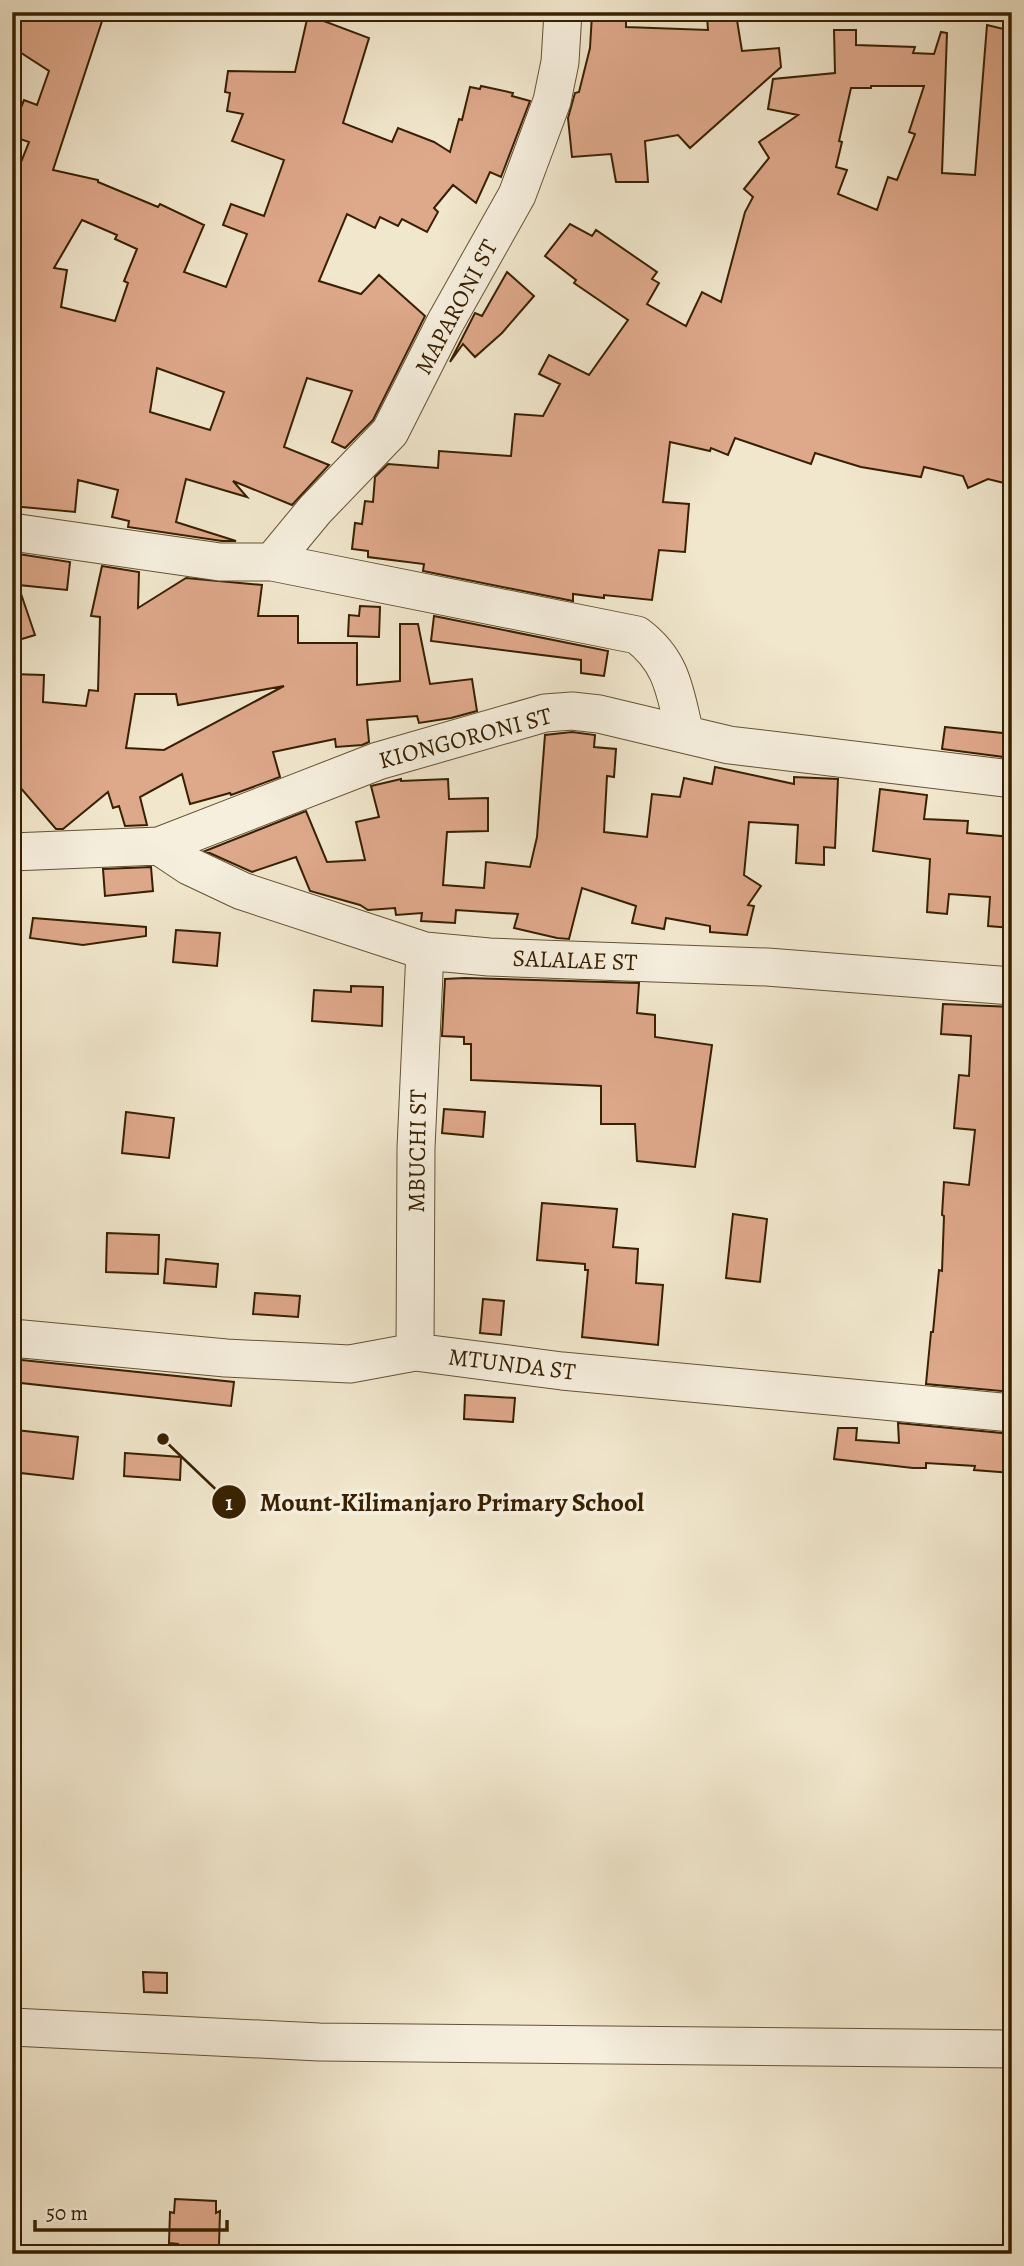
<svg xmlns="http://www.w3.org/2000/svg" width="1024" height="2266" viewBox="0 0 1024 2266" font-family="Alegreya,serif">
  <rect width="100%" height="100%" fill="#f1e7cd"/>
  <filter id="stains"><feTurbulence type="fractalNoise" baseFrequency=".00286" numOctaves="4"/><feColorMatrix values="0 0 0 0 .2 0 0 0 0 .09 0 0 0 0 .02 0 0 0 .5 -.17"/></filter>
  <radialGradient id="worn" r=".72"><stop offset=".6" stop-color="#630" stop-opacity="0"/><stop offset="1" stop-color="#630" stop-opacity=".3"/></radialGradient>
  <!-- building -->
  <path fill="#dea88a" stroke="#382000" stroke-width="2" fill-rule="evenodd" d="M12 12H105L53 170 98 180V182L158 207 160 204 204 225 184 272 226 287 247 234 223 225 231 204 264 216 284 160 232 141 243 114 227 111 230 93 225 92 228 71 295 72 308 15 369 38 343 123 392 142 398 128 434 142 450 152 459 119 462 120 470 87 480 89 481 86 513 93 512 96 530 101 501 177 490 172 476 203 453 185 434 208 438 212 427 232 402 219 398 226 380 217 375 228 347 214 319 281 361 294 379 275 425 316 373 420 345 448 332 442 352 391 307 378 284 447 329 465 292 505 233 481 247 497 186 479 176 522 236 541H222L128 527 129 521 112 517 118 490 78 480 75 512 12 506V422L17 393H12V185L29 142 12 136V129L24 100 37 105 49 71 12 47ZM82 220 117 235 115 239 137 249 124 281 128 283 115 321 61 307 67 270 54 268ZM157 368 224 392 210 430 150 412Z
    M592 14 626 16V27L708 30 707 17 736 14 742 51 779 48 781 67 690 148 678 135 645 141 648 182H616L611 154 572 157 568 118 575 93 579 92 590 48Z
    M987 25 1012 31V485L988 479 968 488 963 476 924 467 921 477 861 467 815 453 811 464 735 438 728 455 711 448 710 451 670 442 663 502 689 504 685 552 659 550 652 600 604 595V598L573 594V601L423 571 424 564 368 557V551L352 549 355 523 362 524 365 501 373 502 375 477 388 464 438 468 439 451 511 456 515 414 543 416 560 384 539 374 549 355 589 375 628 320 574 283 576 280 545 256 570 224 592 236 596 230 657 272 652 279 659 283 647 304 686 326 702 292 721 302 745 212 753 197 744 189 769 158 759 142 798 115 768 109 773 79 835 73 834 30H856V45L915 47 913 53 934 54 941 32 947 33 942 173 975 175ZM871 86H924L909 132 915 134 897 180 888 177 877 210 838 194 847 170 836 167 842 142 839 141 851 88H871Z
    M507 272 534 296 502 333 475 357 463 344 450 362 475 313 482 316Z
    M12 553 70 562 67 590 18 585 35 635 12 642Z
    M102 566 139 572 138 608 186 578 262 585 258 616H298V643H357V685L400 681V624H418L430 684 472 679 477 711 451 718 419 723 417 716 367 720 369 742 362 745 336 747 335 739 273 752 280 777 231 795 230 793 190 804 182 774 140 797 147 825 125 826 119 806 113 808 108 792 63 829H56L12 778V674L44 675 43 702 86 706 89 690 98 691 100 617 91 616ZM284 686 164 750 126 748 135 694H176L178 705Z
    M360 606 380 607 379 637 348 636 349 615 359 616Z
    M434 616 608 651 604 676 581 673V660L431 641Z
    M945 727 1012 734V758L942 749Z
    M572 732 595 735 594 747 616 749 614 777 607 776 604 832 647 837 652 794 680 797 684 778 712 784 715 767 794 784V777L838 779 835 848 824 847V865L796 863 798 825 749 822 744 875 761 886 748 905 754 906 747 935 710 932V926L666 918 664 929 632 923 636 906 582 888 569 939 557 938 514 928 518 914 456 910 455 923 421 921 422 913 396 915 395 908 368 910 360 905 310 891 296 857 252 872 205 851 306 811 327 862 365 860 356 822 379 817 371 786 401 779V781L448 779 449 799 488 798V831L447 832 443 885 484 888 486 862 530 867 537 837 545 735Z
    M880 789 927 795 924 819 968 821 967 833 1012 837V928L988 926 990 897 949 894 947 914 927 912 930 859 873 851Z
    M151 867 153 891 105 896 103 869Z
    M33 918 146 927V936L83 945 30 938Z
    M176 930 220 933 217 966 173 962Z
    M465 978 639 983 637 1013 655 1015V1037L712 1045 695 1167 637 1161 635 1124H601V1086L471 1080V1044H464V1037L442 1036 445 979Z
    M351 986 383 987 382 1026 312 1021 314 990 351 992Z
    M943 1004 1012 1007V1392L926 1384 931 1332H933L939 1270 942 1271 944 1216 942 1215 944 1182 969 1185 975 1130 954 1128 959 1075 969 1076 971 1036 941 1034Z
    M444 1109 485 1112 483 1137 442 1133Z
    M126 1112 174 1118 169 1158 122 1153Z
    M542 1203 617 1209 613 1247 638 1249 636 1283 663 1285 658 1345 582 1337 588 1270H585V1264L537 1260Z
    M733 1214 767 1219 760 1282 726 1278Z
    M107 1233 159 1235 158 1274 106 1272Z
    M166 1259 218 1264 216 1287 164 1283Z
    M255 1293 300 1296 298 1317 253 1314Z
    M483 1299 504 1301 501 1335 480 1333Z
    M12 1359 234 1382 231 1406 12 1382Z
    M465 1395 515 1398 513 1422 464 1419Z
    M898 1423 1012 1434V1473L974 1470 975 1466 926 1463V1468H913L834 1459 838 1428H857L856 1440 899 1443Z
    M16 1430 78 1437 73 1479 12 1472Z
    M125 1453 181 1457 180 1480 124 1476Z
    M143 1972 167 1973V1993L144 1992Z
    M175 2199 216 2201V2213L220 2211 219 2246H214L213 2254H178V2244L169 2243 170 2212 174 2213Z"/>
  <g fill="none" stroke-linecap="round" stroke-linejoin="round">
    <defs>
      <path id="minor" d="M12 532 220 562H272L315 510 390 432 445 323 517 195 552 101 560 62 563 12
        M272 562 637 635C673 662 675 693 685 734
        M159 846 189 866 242 891 425 951 489 957 767 967 1012 986
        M12 852 159 846 378 761 545 713 572 711 599 714 729 745 1012 779
        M12 1338 226 1358 350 1364 415 1352 562 1371 1012 1413
        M415 1352 416 1148 425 951
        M12 2027 319 2042 1012 2049"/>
    </defs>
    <!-- minor casing -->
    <use href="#minor" stroke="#665233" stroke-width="39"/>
    <!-- minor -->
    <use href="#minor" stroke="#f6efde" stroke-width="37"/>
  </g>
  <g text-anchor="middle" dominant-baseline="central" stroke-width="7" stroke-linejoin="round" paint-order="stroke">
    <!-- street labels -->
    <g font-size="24" fill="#382000" stroke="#f6efde">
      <text transform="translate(456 307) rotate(-62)">MAPARONI ST</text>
      <text transform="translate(465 738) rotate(-15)">KIONGORONI ST</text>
      <text transform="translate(575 960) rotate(2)">SALALAE ST</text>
      <text transform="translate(417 1151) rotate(-89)">MBUCHI ST</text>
      <text transform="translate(512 1364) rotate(7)">MTUNDA ST</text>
    </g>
  </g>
  <!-- callouts -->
  <path fill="none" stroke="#382000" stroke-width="2.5" d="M163 1439L229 1502"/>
  <g fill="#382000" stroke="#f6efde" stroke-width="2.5">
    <circle cx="163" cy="1439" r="7"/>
    <circle cx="229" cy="1502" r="18"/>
  </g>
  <g font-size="21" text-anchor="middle" font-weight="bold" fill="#fff">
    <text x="229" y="1510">1</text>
  </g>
  <g font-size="26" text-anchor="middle" font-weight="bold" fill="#382000" stroke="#f6efde" stroke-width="7" stroke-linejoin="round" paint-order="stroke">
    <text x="452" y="1511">Mount-Kilimanjaro Primary School</text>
  </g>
  <!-- margin -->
  <rect width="1024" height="2266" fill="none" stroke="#f1e7cd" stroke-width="42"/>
  <rect x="14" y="14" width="996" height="2238" fill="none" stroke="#382000" stroke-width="3.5"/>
  <rect x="21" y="21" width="982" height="2224" fill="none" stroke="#382000" stroke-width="2"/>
  <!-- scale -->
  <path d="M35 2220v10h192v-10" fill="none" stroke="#382000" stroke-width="3.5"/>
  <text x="46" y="2220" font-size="21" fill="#382000" stroke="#f6efde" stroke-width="5" paint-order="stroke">50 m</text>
  <rect width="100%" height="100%" filter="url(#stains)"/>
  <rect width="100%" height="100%" fill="url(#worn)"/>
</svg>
